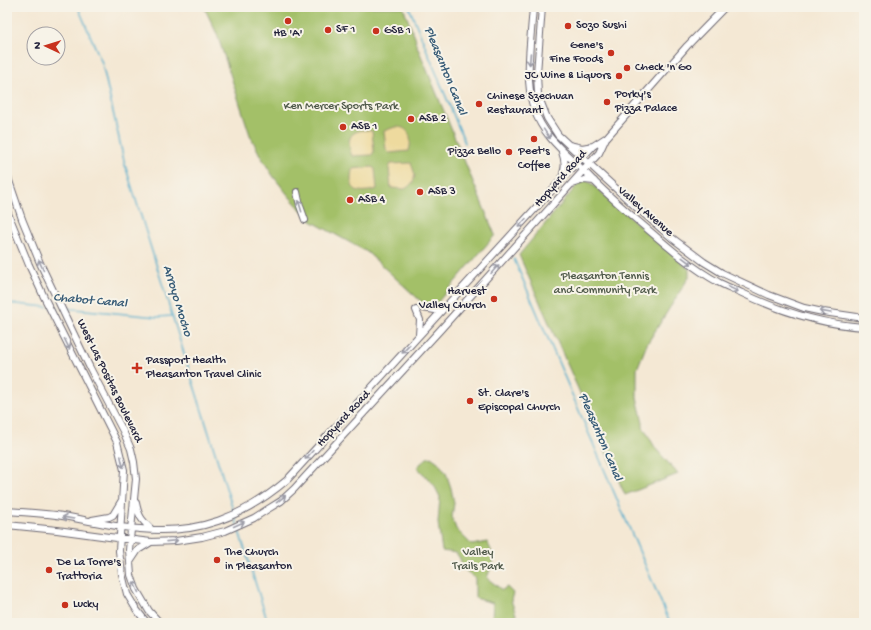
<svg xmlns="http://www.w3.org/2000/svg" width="871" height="630" viewBox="0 0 871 630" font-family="'Gochi Hand',sans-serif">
  <rect width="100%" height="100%" fill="#f7f3e8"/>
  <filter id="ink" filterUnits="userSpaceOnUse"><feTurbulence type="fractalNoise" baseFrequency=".025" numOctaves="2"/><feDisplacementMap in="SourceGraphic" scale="8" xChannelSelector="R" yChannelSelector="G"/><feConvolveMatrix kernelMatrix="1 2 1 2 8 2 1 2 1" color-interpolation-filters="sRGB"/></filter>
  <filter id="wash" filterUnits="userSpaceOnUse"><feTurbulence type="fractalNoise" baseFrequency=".012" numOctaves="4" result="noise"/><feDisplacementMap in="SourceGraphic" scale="16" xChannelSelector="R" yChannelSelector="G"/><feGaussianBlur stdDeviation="0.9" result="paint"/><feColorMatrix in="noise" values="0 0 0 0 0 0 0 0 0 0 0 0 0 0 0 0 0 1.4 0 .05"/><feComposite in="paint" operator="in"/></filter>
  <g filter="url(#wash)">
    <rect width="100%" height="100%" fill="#f4e8d4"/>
    <!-- green -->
    <path fill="#a3c067" stroke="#627151" d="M204 7H403L416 40 415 41 495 235 436 304 426 306 367 252 311 221 288 195 273 176 260 155 250 135 217 34Z
      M584 177 689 269V277L647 344 637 369V398L643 422V427L656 449 678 474 625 495 519 255Z
      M431 457 438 462 446 473 451 488 454 503 452 517 456 529 472 545 487 542C496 558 493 561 487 578L502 590 507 587 513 593 511 600 519 623H493L492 619 493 603 475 598V578L465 570 459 557 456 553 442 551 438 523 440 497 434 485 417 467 427 458Z"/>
    <!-- sand -->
    <path fill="#eeda9e" stroke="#887e6c" d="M395 127C411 126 412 140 409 151L389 153 386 150 384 131Z
      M365 130 372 131 374 151 372 155 352 156C347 143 347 131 365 130Z
      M411 163 415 175 413 182 408 187 405 189 391 188 389 168 391 164Z
      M372 167 375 169 377 189C366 192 351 195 351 179 351 175 352 172 352 169Z"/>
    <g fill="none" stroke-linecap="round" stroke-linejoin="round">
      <!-- stream -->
      <path stroke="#4eaccc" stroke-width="1.5" d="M78 7 102 63 125 165 234 513
        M409 7 465 143
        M514 259 670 623
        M7 303 47 307
        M51 307 59 308
        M65 308 157 317 172 316
        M235 517 237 524
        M238 528 268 623"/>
    </g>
  </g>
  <g filter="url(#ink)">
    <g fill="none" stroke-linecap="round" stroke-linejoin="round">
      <defs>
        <path id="secondary" d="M533 7C531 38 524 80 534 109 544 138 566 153 587 174 605 193 625 210 645 227 667 246 692 268 718 282 725 286 734 289 742 293 782 312 820 324 864 327
          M542 7 537 73 538 95 547 118 558 135 636 207 672 238 704 262 722 273 769 295 804 308 823 312 864 318
          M569 145 582 148 593 146
          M7 175 22 219 40 263 90 368 123 431 131 449 134 462 136 479 129 550 131 575 136 589 149 611 160 623
          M562 178C565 167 566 163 562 152
          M572 184 584 180 594 181
          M297 192 300 206 305 220
          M7 211 29 265 44 297 117 442 124 470 119 551 122 574 127 594 136 609 147 623
          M423 308 435 310 443 309
          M416 310 420 320 419 335
          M136 503C139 518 142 520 152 530
          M7 511C23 512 40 513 56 515 84 519 112 527 140 529 198 535 243 517 287 480L565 176 593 146 607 137 687 46 725 7
          M92 520 109 517 113 515 122 500
          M7 525 57 530 109 537 151 542 176 541 202 537 225 531 254 518 268 509 281 501 294 489 441 329 599 153 606 138
          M130 562 138 550 151 542"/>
      </defs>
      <!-- secondary casing -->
      <use href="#secondary" stroke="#6c6771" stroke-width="8"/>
      <!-- secondary -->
      <use href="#secondary" stroke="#fff" stroke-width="6"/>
    </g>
    <!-- one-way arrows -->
    <defs><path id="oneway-shaft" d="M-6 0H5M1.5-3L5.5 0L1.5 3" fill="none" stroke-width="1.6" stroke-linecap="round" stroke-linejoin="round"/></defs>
    <g stroke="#9c9ca7">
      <use href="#oneway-shaft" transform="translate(530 59) rotate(94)"/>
      <use href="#oneway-shaft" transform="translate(547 134) rotate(55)"/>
      <use href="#oneway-shaft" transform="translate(300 206) rotate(-106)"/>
      <use href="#oneway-shaft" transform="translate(522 223) rotate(132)"/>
      <use href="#oneway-shaft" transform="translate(687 261) rotate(37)"/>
      <use href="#oneway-shaft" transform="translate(41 265) rotate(-114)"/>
      <use href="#oneway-shaft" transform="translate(495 269) rotate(-48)"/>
      <use href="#oneway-shaft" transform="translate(733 289) rotate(25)"/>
      <use href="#oneway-shaft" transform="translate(825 312) rotate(-170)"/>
      <use href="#oneway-shaft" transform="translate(67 344) rotate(64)"/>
      <use href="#oneway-shaft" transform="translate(406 349) rotate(133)"/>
      <use href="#oneway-shaft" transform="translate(309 455) rotate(132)"/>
      <use href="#oneway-shaft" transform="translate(122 462) rotate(78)"/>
      <use href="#oneway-shaft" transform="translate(281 499) rotate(-39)"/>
      <use href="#oneway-shaft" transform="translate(68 518) rotate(-170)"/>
      <use href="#oneway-shaft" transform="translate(239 524) rotate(-24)"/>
      <use href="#oneway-shaft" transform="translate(172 541) rotate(-6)"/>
      <use href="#oneway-shaft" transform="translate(136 587) rotate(-114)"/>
    </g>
  </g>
  <!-- markers -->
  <g fill="#c8321e" stroke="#f7f3e8" stroke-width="1.5">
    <circle cx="288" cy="21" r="4"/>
    <circle cx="568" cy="26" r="4"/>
    <circle cx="328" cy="30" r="4"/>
    <circle cx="376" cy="31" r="4"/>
    <circle cx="611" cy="53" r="4"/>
    <circle cx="627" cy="68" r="4"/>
    <circle cx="619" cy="76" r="4"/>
    <circle cx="607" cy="102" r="4"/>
    <circle cx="479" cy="104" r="4"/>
    <circle cx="411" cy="119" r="4"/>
    <circle cx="343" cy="127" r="4"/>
    <circle cx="534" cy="139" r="4"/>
    <circle cx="509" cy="152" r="4"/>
    <circle cx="420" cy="192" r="4"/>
    <circle cx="350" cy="200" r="4"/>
    <circle cx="494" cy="299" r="4"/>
    <path d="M135 362h4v4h4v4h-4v4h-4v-4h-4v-4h4z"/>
    <circle cx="470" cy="401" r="4"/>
    <circle cx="217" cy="560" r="4"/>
    <circle cx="49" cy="570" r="4"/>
    <circle cx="65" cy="605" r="4"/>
  </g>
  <g text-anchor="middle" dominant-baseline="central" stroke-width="4" stroke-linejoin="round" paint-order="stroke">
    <!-- poi labels -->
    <g font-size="12" fill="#22223b" stroke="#f7f3e8" text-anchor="start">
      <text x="576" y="26">Sozo Sushi</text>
      <text x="336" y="30">SF 1</text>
      <text x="384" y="31">GSB 1</text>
      <text x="288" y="34" text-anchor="middle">HB 'A'</text>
      <text x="603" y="46" text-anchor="end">Gene's<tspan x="603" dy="14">Fine Foods</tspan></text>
      <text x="635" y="68">Check 'n Go</text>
      <text x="611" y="76" text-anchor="end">JC Wine &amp; Liquors</text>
      <text x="615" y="95">Porky's<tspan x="615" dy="14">Pizza Palace</tspan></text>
      <text x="487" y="97">Chinese Szechuan<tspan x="487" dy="14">Restaurant</tspan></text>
      <text x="419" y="119">ASB 2</text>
      <text x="351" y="127">ASB 1</text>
      <text x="501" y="152" text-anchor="end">Pizza Bello</text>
      <text x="534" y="152" text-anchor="middle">Peet's<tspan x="534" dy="14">Coffee</tspan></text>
      <text x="428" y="192">ASB 3</text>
      <text x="358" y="200">ASB 4</text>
      <text x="486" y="292" text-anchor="end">Harvest<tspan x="486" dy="14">Valley Church</tspan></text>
      <text x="146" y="361">Passport Health<tspan x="146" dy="14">Pleasanton Travel Clinic</tspan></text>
      <text x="478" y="394">St. Clare's<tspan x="478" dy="14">Episcopal Church</tspan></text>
      <text x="225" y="553">The Church<tspan x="225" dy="14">in Pleasanton</tspan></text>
      <text x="57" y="563">De La Torre's<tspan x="57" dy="14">Trattoria</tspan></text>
      <text x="73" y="605">Lucky</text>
    </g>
    <!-- park labels -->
    <g font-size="12" fill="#4f594a" stroke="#f7f3e8">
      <text x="341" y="107">Ken Mercer Sports Park</text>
      <text x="605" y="277">Pleasanton Tennis<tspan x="605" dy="14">and Community Park</tspan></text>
      <text x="478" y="553">Valley<tspan x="478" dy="14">Trails Park</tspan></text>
    </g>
    <!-- street labels -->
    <g font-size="12" fill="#22223b" stroke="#f7f3e8">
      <text transform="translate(561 179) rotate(-48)">Hopyard Road</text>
      <text transform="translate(645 212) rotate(41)">Valley Avenue</text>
      <text transform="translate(109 381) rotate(64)">West Las Positas Boulevard</text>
      <text transform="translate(344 419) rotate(-47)">Hopyard Road</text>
    </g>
    <!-- water labels -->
    <g font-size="13" font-style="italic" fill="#345975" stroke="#f7f3e8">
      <text transform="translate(445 71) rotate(68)">Pleasanton Canal</text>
      <text transform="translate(90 301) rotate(5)">Chabot Canal</text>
      <text transform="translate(177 301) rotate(73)">Arroyo Mocho</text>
      <text transform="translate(600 437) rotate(67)">Pleasanton Canal</text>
    </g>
  </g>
  <!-- margin -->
  <rect width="871" height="630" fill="none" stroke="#f7f3e8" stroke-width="24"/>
  <!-- north arrow -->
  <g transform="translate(46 46) rotate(274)"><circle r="19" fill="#f7f3e8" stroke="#a29fa3"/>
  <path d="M0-3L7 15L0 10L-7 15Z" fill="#c8321e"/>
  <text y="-6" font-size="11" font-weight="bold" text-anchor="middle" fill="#22223b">N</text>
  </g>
</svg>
